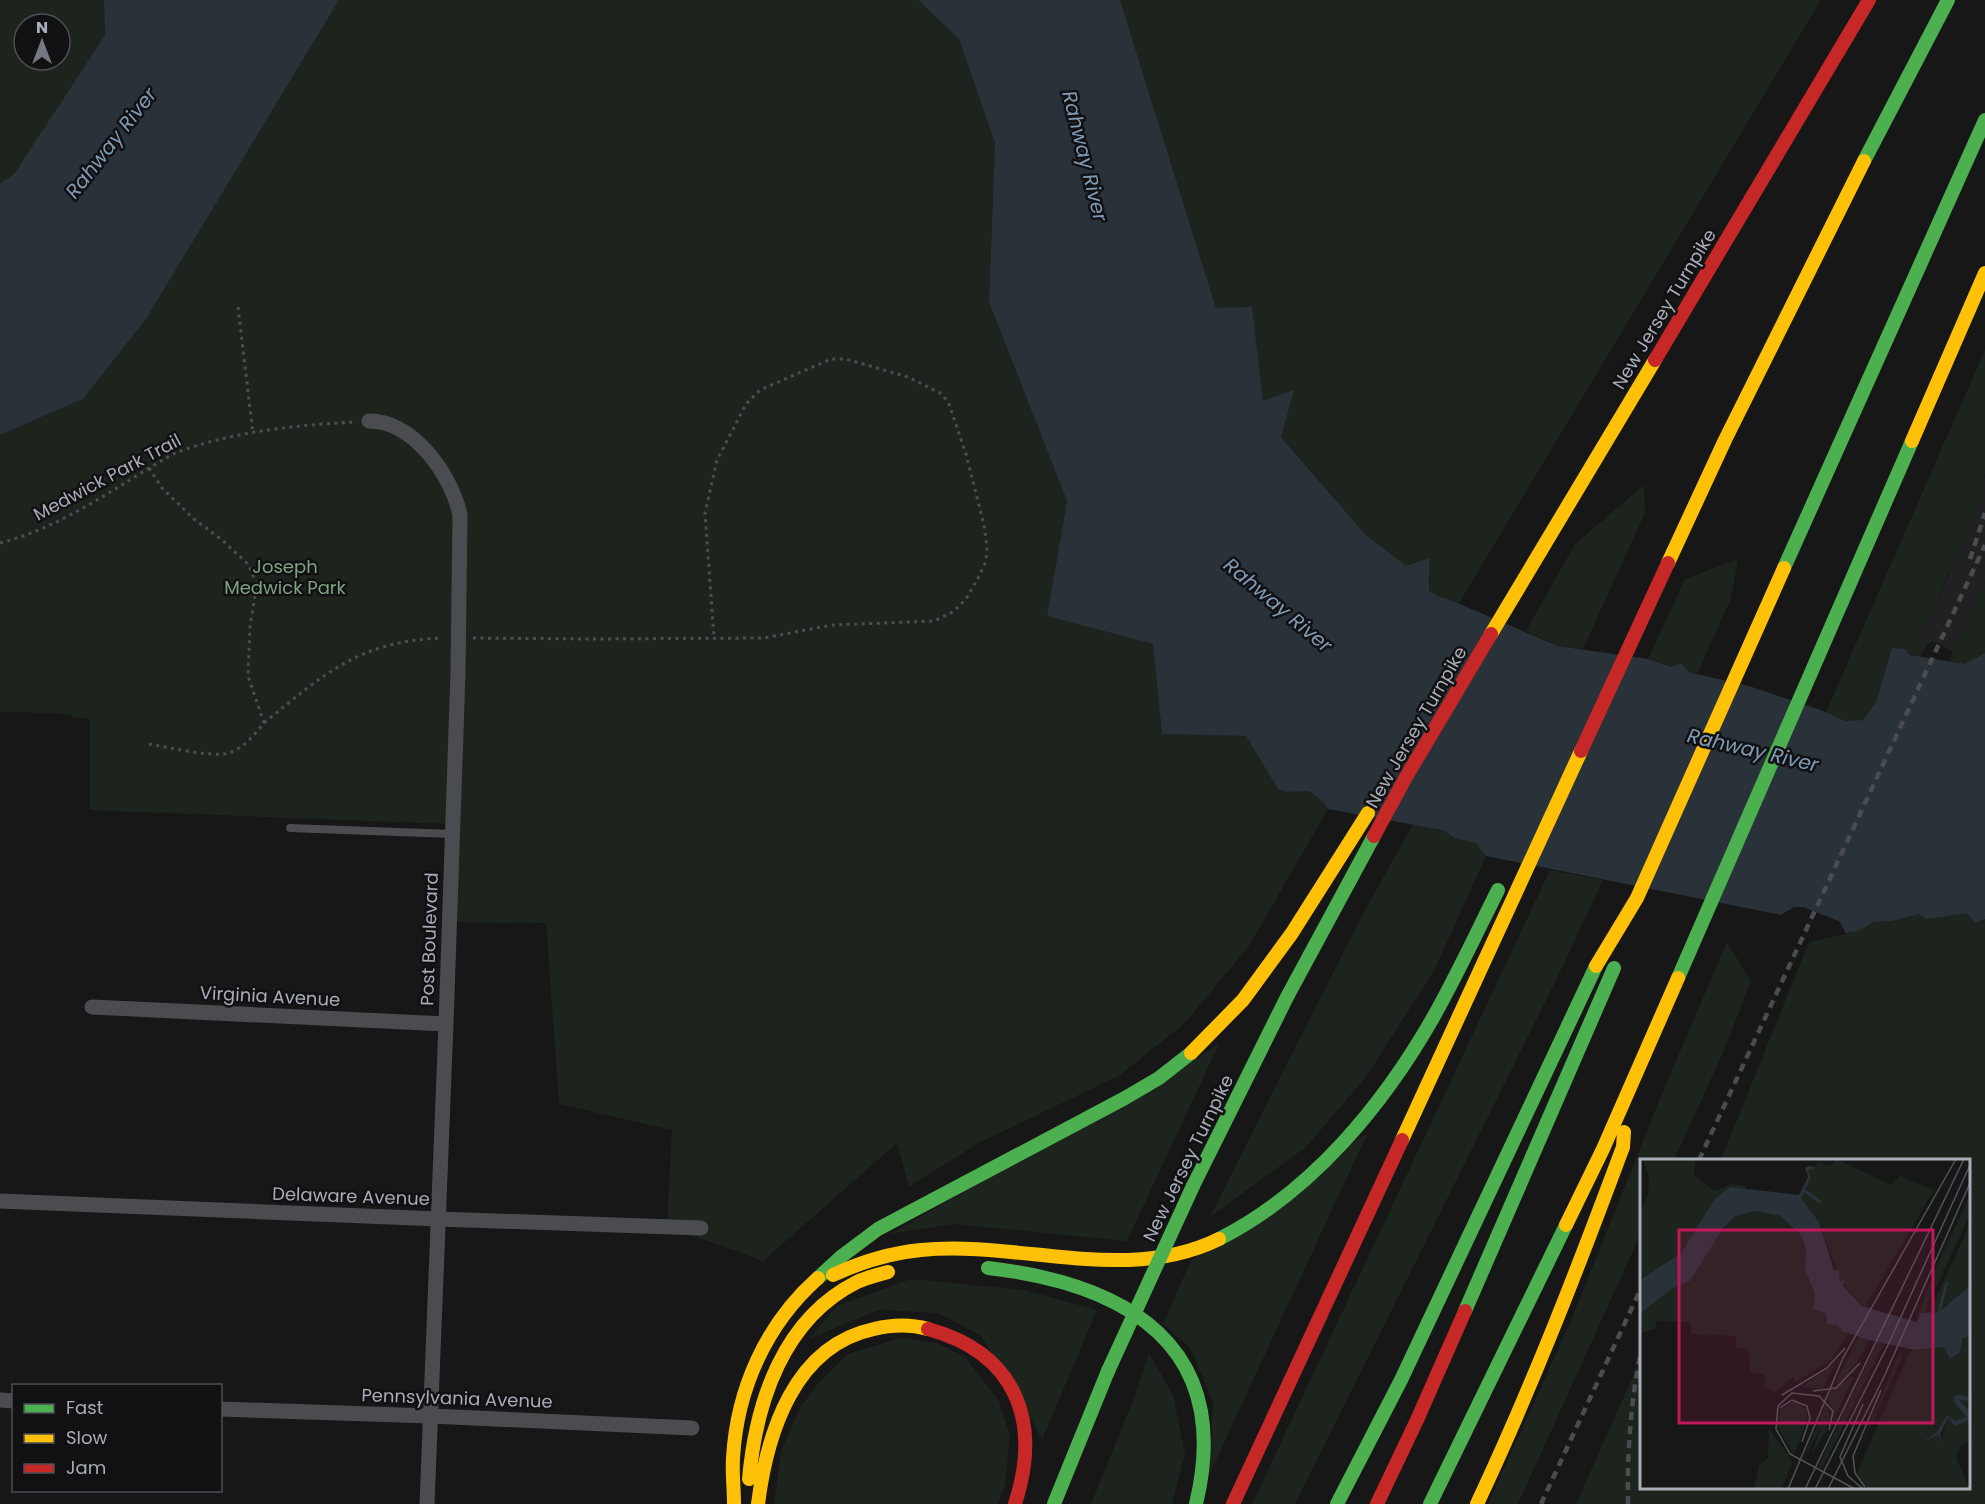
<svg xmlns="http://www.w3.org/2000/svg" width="1985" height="1504" viewBox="0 0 1985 1504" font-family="Poppins,sans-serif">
  <rect width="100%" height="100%" fill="#171717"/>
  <!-- built -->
  <path fill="#212123" d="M1985 473V582L1953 651 1933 641 1927 645 1918 636 1934 610 1979 501Z"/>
  <!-- green -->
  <path fill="#1d241e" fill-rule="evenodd" d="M0 0H104L105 35 14 174 0 183ZM24 24H60V60H24Z
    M339 0H918L959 39 995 143 989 302 1067 501 1047 616 1153 644 1162 734 1246 736 1278 789 1287 792 1309 791 1324 803 1328 809 1249 946 1184 1024 1120 1075 977 1144 909 1187 897 1143 763 1261 667 1226 672 1130 559 1104 546 923 442 922 448 824 90 810V720L58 713 0 712V435L83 399 146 319Z
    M1120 0H1821L1459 603 1439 597 1429 591 1430 578 1421 560 1406 566 1365 534 1281 436 1293 391 1263 401 1252 308H1216Z
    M1985 350V473L1979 501 1964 542 1947 576 1934 610 1918 636 1927 645 1920 657 1892 648 1876 702 1863 720 1845 721 1826 712Z
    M1644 485 1645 513 1583 649 1559 646 1526 631 1575 544Z
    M1738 559 1731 598 1697 674 1648 659 1685 579Z
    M1985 582V653L1965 664 1950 661 1953 651Z
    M1413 824 1442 830 1455 838 1476 842 1486 856 1434 971 1366 1077 1306 1147 1210 1217 1359 921Z
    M1550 870 1603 880 1559 974 1295 1504H1252Z
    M1967 912 1982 921 1985 919V1504H1576L1641 1358 1642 1488H1968V1160H1721L1809 942 1859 931 1873 922 1892 921 1919 914 1928 918Z
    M1727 942 1751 981 1725 1048 1674 1160H1642L1641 1233 1518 1504H1488L1570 1323 1661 1096Z
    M1219 1044 1127 1241 953 1224 890 1234 1179 1070Z
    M1368 1132 1210 1473 1213 1402 1190 1348 1163 1324 1191 1260Z
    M911 1279 1024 1290 1097 1310 1042 1440 1015 1387 980 1335 937 1313 878 1310 809 1339 837 1306Z
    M900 1338 937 1343 966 1358 999 1401 1010 1436 1005 1486 998 1504H774L781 1451 801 1406 817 1385 848 1354Z
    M1149 1353 1173 1395 1185 1454 1172 1504H1091L1134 1398Z"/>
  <!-- water -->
  <path fill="#2a3239" d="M104 0H339L146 319 83 399 0 435V183L14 174 105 35Z
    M918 0H1120L1216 308 1252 307 1263 401 1294 390 1281 437 1365 534 1406 566 1429 558V591L1439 597 1448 599 1558 646 1648 659 1672 667 1681 663 1689 672 1752 687 1826 712 1845 721 1863 720 1876 702 1892 648 1905 649 1910 655 1965 664 1985 653V919L1975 923 1967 913 1927 919 1919 914 1892 921 1873 922 1859 931 1846 933 1839 921 1803 907H1794L1781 915 1486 856 1476 843 1455 838 1442 830 1328 809 1324 803 1309 791 1287 792 1278 789 1246 736 1162 734 1153 644 1047 616 1067 501 989 302 995 143 959 39Z"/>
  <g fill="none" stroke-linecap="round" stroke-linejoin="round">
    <!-- path -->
    <path stroke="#4d4e52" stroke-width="3" stroke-dasharray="3 4.5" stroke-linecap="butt" d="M238 307 253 434
      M0 543C63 527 117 486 173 454 229 432 295 425 355 422
      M473 638 590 639 764 638 832 625 934 621 953 612 966 599 977 580 986 561 987 547 984 525 966 454 949 404 942 394 908 377 846 359H831L760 390 746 404 717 460 705 513 714 638
      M264 723C325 673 360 641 442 638
      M149 744C168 747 212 758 229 753 244 748 255 734 264 723L248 676 250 626 257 584 248 564 222 540 194 519 162 488 149 468"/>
    <!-- lane -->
    <path stroke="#4b4c50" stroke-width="8" d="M290 828 452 834"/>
    <!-- street -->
    <path stroke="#4b4c50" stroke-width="15" d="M369 421C414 421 452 476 460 515L458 673 446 1024 427 1504
      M92 1007 446 1024
      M0 1201 439 1219 701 1228
      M0 1400 14 1401
      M220 1409 431 1416 692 1428"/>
    <!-- fast -->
    <path stroke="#4caf50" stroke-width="14" d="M1864 161 1948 0
      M1784 568 1985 120
      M1678 978 1912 441
      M1193 1186 1287 997 1374 836
      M1219 1239C1312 1192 1384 1104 1434 1016 1457 975 1477 932 1498 890
      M988 1268C1127 1284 1234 1346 1196 1504
      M818 1278 842 1256 878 1229 1125 1098 1159 1078 1191 1053
      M1465 1311 1614 968
      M1054 1504 1108 1371
      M1337 1504 1401 1380 1596 966
      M1430 1504 1566 1225"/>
    <!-- slow -->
    <path stroke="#ffc107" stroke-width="14" d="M1912 441 1985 273
      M1668 563 1725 440 1864 161
      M1491 634 1655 360
      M1596 966 1637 898 1784 568
      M1191 1053 1243 1000 1292 933 1368 813
      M1402 1140 1581 751
      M1566 1225 1603 1149 1678 978
      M833 1275C861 1262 889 1253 921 1250 1019 1240 1126 1285 1219 1239
      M749 1479C756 1402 783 1319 857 1282 867 1277 878 1275 888 1272
      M734 1504C734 1489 732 1473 733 1458 737 1389 766 1324 818 1278
      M758 1504C767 1433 794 1346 874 1329 891 1325 910 1324 928 1329
      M1477 1504C1532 1387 1578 1268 1623 1147L1624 1132"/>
    <!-- jam -->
    <path stroke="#c62828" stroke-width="14" d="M1655 360 1869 0
      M1581 751 1668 563
      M1374 836 1406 777 1491 634
      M928 1329C1016 1353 1042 1421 1015 1504
      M1233 1504 1402 1140
      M1377 1504 1417 1420 1465 1311"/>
    <!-- rail -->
    <path stroke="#4b4c4f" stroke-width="4.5" stroke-dasharray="8 6" stroke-linecap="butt" d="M1970 559 1985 513
      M1699 1160 1985 545
      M1541 1504 1642 1286
      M1628 1504C1627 1451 1631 1398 1642 1346"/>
    <!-- fast-bridge -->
    <path stroke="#4caf50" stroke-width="14" d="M1108 1371 1193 1186"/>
  </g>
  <g text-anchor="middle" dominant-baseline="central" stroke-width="5" stroke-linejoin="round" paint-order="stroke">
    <!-- street labels -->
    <g font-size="18" fill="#a8adb8" stroke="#111113">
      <text transform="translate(1664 309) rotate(-59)">New Jersey Turnpike</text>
      <text transform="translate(107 477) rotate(-28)">Medwick Park Trail</text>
      <text transform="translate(1416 727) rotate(-60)">New Jersey Turnpike</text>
      <text transform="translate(429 939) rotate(-88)">Post Boulevard</text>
      <text transform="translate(270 996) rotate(3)">Virginia Avenue</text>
      <text transform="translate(1188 1158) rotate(-64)">New Jersey Turnpike</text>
      <text transform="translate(351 1196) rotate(2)">Delaware Avenue</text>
      <text transform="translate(457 1398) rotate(2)">Pennsylvania Avenue</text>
    </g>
    <!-- park labels -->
    <g font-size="18" fill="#7fa381" stroke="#111113">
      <text x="285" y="566">Joseph<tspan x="285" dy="21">Medwick Park</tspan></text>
    </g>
    <!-- water labels -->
    <g font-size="20" font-style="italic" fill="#7f9bb3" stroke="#111113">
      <text transform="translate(111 143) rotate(-52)">Rahway River</text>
      <text transform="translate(1085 156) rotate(76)">Rahway River</text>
      <text transform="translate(1278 605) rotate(40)">Rahway River</text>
      <text transform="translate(1753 750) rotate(13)">Rahway River</text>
    </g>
  </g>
  <!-- overview -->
  <g transform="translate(1640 1159)">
    <rect width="330" height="330" fill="#171717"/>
    <path d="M3 0H55L54 16 74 32 92 25 106 27V32L90 28 41 94 0 121V53L8 35 9 18ZM196 0 251 26 260 17 294 31 225 148 203 127 179 63 161 39 164 32 178 45 182 42 165 30 170 19 168 10 176 9 169 7H177V3L191 7ZM330 36V56L295 131 294 113ZM116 52 141 57 161 76 166 90 165 110 186 154 187 165H198L209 175 190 202 155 223 153 218 136 233 124 228 125 216 110 213 109 190 96 189V177L51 175V164L46 163 17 162 15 170 0 174V155L30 131 50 122 84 68 96 57ZM330 65V127L299 153 288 156ZM293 116V130L285 154 275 164ZM330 176V239L320 235 315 244 328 258 315 262 307 256 297 273 286 281 298 276 301 281 308 259 315 266 329 261 318 240 330 242V281L320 288 316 299 330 330 228 329 217 314 270 192 304 188 310 200 322 187 323 179ZM219 177 229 181 222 196 206 218 194 227ZM237 183 244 184 182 310 178 308ZM260 192 263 197 259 205 214 303ZM195 205 183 230 161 228ZM214 216 194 260V251L188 241 191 232ZM154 242 167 250V261L154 296 137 267 141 251ZM186 244 190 257 187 270 171 297 181 268 164 299ZM129 270 152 302 142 330H114L119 306 128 299Z" fill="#1d241e"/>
    <path d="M169 7 177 9 168 11 171 19 165 30 182 42 179 45 164 33 161 39 179 63 194 111H199L200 122 204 121 203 127 222 147 277 163 281 154 299 153 330 127V176L323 179 320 193 310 200 304 188 275 191 229 181 202 172 198 166 187 165 186 154 173 150 175 135 165 110 166 90 161 76 141 57 116 52 96 57 84 68 50 122 30 131 0 155V121L41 94 74 41 90 28 159 36 168 18 165 9ZM320 235 330 239V242L319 241 330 253V261L315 267 308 259 300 275 303 285 298 276 282 283 297 273 307 256 315 262 327 258 315 244 314 238Z" fill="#2a3239"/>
    <path fill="none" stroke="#2a3239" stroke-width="3" d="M299 153 307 123"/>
    <path fill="none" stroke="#515357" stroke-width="1.5" d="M173 232 196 229 220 204M142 236 187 209 205 189M140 249 152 241 167 247 170 259 162 283M189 271 193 252 179 237 152 234 138 247 136 270 150 295 215 330M225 328 215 314 213 297 241 231M148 330 203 199 316 0M165 330 324 0M175 330 248 186 330 6M188 330 244 218 330 24M223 330 208 317 200 298 223 245"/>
    <path fill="#c2185b" fill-opacity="0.15" stroke="#c2185b" stroke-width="3" d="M39 71H293V264H39Z"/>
    <rect width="330" height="330" fill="none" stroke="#a8adb8" stroke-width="3"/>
  </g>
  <!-- legend -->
  <rect x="12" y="1384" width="210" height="108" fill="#111113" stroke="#4d4f55" stroke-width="1.5"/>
  <rect x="24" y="1404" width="30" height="9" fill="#4caf50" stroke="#4d4f55" stroke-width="1.5"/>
  <text x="66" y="1414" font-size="18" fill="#a8adb8">Fast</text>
  <rect x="24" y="1434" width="30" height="9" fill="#ffc107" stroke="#4d4f55" stroke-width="1.5"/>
  <text x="66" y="1444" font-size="18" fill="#a8adb8">Slow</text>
  <rect x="24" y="1464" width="30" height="9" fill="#c62828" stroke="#4d4f55" stroke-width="1.5"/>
  <text x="66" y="1474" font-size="18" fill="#a8adb8">Jam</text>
  <!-- north arrow -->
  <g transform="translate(42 42)"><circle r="28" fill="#111113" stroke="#4d4f55" stroke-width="1.5"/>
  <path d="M0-4.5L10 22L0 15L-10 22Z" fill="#757880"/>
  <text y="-9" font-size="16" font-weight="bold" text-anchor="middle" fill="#a8adb8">N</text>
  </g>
</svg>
